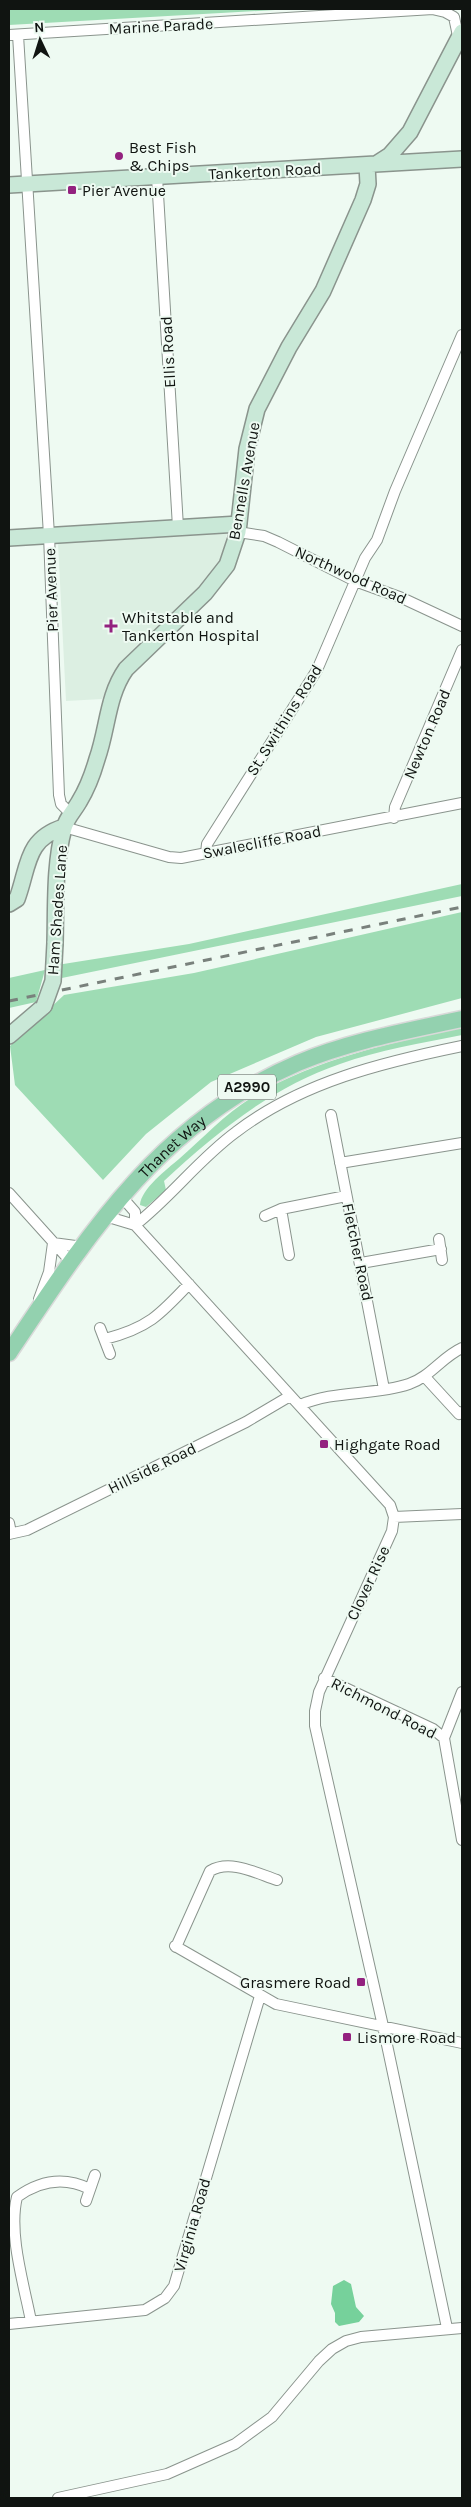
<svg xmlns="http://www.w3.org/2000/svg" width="471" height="2507" viewBox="0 0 471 2507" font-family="Karla,sans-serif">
  <rect width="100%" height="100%" fill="#eefaf2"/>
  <!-- built -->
  <path fill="#dcefe2" d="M227 533 224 550 216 569 205 583 180 610 140 642 127 656 114 674 102 699 66 701 58 543Z"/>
  <!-- green -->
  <path fill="#9edcb4" d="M9 9H292L9 25Z
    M462 884V896L57 979V965L189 944Z
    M462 912V998L316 1037 211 1082 146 1134 103 1180 15 1085 10 1046 64 995 194 973Z
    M45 970 36 1002 9 1008V978Z
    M462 1027V1035C422 1043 379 1050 340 1064 272 1087 216 1133 164 1181L166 1190 146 1207 140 1205C141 1189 167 1169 179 1159 202 1139 225 1114 251 1098 316 1058 389 1044 462 1027Z"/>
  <!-- water -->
  <path fill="#76d19b" d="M344 2280 351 2284 356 2307 364 2316 359 2322 339 2326 335 2322V2313L331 2304 333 2286Z"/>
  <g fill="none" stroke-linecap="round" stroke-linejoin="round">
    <defs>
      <path id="street" d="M432 9 445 12 454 17 458 36
        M9 35 433 9
        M18 35 49 535 59 795 61 804 70 813
        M157 177 178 527
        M238 532 264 536 278 542 355 581 402 598 462 626
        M394 818 395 807 462 650
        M64 827 169 857 181 858 462 803
        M206 853 207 844 317 670 365 558 377 540 395 491 462 335
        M331 1115 384 1389
        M340 1163 462 1143
        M9 1193 72 1263
        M121 1196 135 1212V1225
        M281 1209 289 1255
        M105 1216 135 1225 390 1505 394 1517 392 1531 319 1692 315 1711V1726L383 2026 447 2328
        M265 1216 281 1209 346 1196
        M135 1225C171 1197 199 1159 236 1132 301 1082 384 1062 462 1046
        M439 1239 442 1260
        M53 1243 83 1247
        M361 1263 441 1249
        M39 1299 49 1272 53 1243
        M100 1328 110 1354
        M105 1339C148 1328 160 1315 189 1284
        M425 1377 459 1414 462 1412
        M300 1405C335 1390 373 1396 409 1384 430 1377 442 1357 462 1348
        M394 1517 462 1514
        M9 1523 11 1533
        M9 1534 27 1530 246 1422 290 1396
        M324 1678 433 1729 444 1738 462 1840
        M444 1738 462 1692
        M175 1946 276 2004 462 2043
        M176 1947 210 1871C230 1859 256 1873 277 1880
        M86 2201 95 2175
        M31 2321C24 2285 8 2233 17 2197 39 2181 64 2176 90 2189
        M9 2324 145 2310 165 2298 174 2286 260 1996
        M58 2498 167 2474 235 2444 272 2417 319 2361 332 2349 346 2341 361 2337 462 2328"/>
      <path id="secondary" d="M376 164 390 155 410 132 462 32
        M9 185 462 159
        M9 538 239 524
        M9 904 17 899C29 867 25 839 64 827
        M55 943C56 906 54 864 64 828 67 817 74 811 79 802 87 789 93 773 97 759 108 728 107 696 126 669L205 593 227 565 238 532 247 449 257 409 289 347 323 291 363 200 368 184 367 165
        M9 1036 44 1006"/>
      <g id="primary">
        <path id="s1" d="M9 1353C89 1233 160 1122 298 1063 350 1041 407 1031 462 1019"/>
      </g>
    </defs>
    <!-- street casing -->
    <use href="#street" stroke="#8a948d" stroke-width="12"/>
    <!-- secondary casing -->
    <use href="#secondary" stroke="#8a948d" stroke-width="18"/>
    <!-- primary casing -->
    <use href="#primary" stroke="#d9d9d9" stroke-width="19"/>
    <!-- street -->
    <use href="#street" stroke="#fff" stroke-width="10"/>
    <!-- secondary -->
    <use href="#secondary" stroke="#c9e8d7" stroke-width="15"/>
    <!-- primary -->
    <use href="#primary" stroke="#93d1af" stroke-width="16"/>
    <!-- rail -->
    <path stroke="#79817c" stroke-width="3" stroke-dasharray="9 9" stroke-linecap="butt" d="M9 1001 462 907"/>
    <defs>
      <path id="secondary-bridge" d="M44 1006 53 981 55 943"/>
    </defs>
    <!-- secondary-bridge casing -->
    <use href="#secondary-bridge" stroke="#8a948d" stroke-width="18" stroke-linecap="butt"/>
    <!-- secondary-bridge -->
    <use href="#secondary-bridge" stroke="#c9e8d7" stroke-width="15"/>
  </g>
  <!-- markers -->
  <g fill="#93217f" stroke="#eefaf2" stroke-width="2">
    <circle cx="119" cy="156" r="5"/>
    <rect x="67" y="185" width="10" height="10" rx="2.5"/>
    <path d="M108.5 618.5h5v5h5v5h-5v5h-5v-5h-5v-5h5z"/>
    <rect x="319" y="1439" width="10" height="10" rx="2.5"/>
    <rect x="356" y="1977" width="10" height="10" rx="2.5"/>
    <rect x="342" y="2032" width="10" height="10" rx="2.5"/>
  </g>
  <g text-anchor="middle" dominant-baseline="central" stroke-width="4" stroke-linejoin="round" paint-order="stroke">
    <!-- shield labels -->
    <rect fill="#eefaf2" stroke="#535954" stroke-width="1" x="218" y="1074.5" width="58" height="25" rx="4"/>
    <g font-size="15" font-weight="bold" fill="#101411">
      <text x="247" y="1087">A2990</text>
    </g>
    <!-- street labels -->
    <g font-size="16" fill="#101411" stroke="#eefaf2">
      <text transform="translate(161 26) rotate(-3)">Marine Parade</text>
      <text transform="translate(265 171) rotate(-3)">Tankerton Road</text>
      <text transform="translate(168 352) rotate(-93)">Ellis Road</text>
      <text transform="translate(244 481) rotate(-80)">Bennells Avenue</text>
      <text transform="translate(351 575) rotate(24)">Northwood Road</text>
      <text transform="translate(51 590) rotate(-92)">Pier Avenue</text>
      <text transform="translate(284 720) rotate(-58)">St. Swithins Road</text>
      <text transform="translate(427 734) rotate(-67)">Newton Road</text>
      <text transform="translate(262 842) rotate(-11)">Swalecliffe Road</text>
      <text transform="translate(57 910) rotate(-86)">Ham Shades Lane</text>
      <text stroke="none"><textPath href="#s1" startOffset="264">Thanet Way</textPath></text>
      <text transform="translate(358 1252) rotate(78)">Fletcher Road</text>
      <text transform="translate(152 1468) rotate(-26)">Hillside Road</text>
      <text transform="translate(368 1583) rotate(-65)">Clover Rise</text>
      <text transform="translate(384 1708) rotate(27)">Richmond Road</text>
      <text transform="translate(192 2225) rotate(-74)">Virginia Road</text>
    </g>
    <!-- poi labels -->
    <g font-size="16" fill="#101411" stroke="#eefaf2" text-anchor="start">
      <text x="129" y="147">Best Fish<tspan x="129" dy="18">&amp; Chips</tspan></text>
      <text x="82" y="190">Pier Avenue</text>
      <text x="122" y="617">Whitstable and<tspan x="122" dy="18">Tankerton Hospital</tspan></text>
      <text x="334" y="1444">Highgate Road</text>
      <text x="351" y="1982" text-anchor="end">Grasmere Road</text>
      <text x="357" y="2037">Lismore Road</text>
    </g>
  </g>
  <!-- border -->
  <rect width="471" height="2507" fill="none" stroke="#101411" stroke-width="20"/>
  <!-- north arrow -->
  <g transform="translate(40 40) rotate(356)" stroke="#eefaf2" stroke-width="4" paint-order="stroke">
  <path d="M0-4L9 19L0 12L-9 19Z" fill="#101411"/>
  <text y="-8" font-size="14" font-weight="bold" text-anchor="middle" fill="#101411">N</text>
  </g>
</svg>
